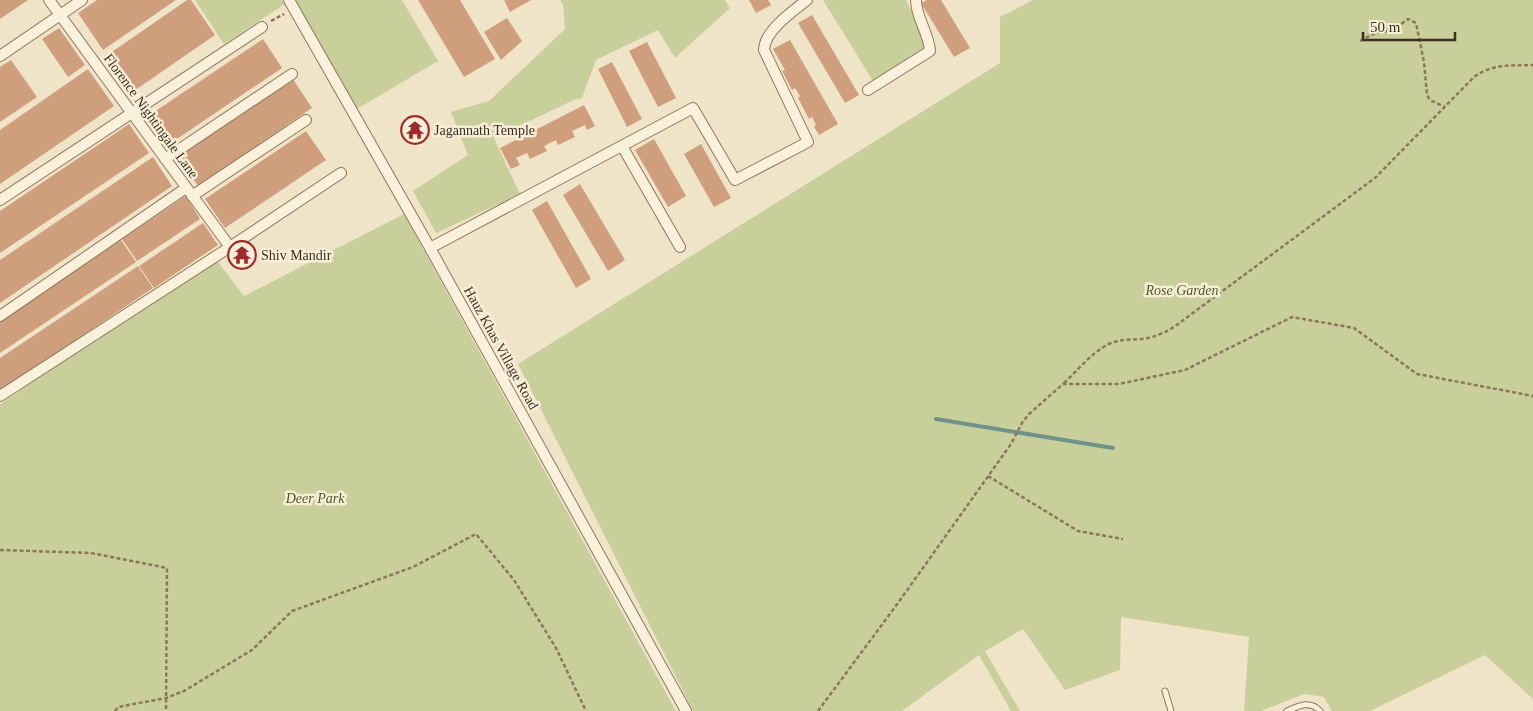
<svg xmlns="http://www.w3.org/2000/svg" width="1533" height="711" viewBox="0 0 1533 711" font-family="Georgia,serif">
  <rect width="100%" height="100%" fill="#f0e4c8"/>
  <!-- green -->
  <path fill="#c9cf9b" d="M195 0H282L285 4 224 44Z
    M292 0H402L438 61 357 109Z
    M560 0H725L730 8 675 58 658 30 596 60 582 98 576 99 494 138 520 194 436 233 413 191 468 155 451 112 489 101 565 29 563 5Z
    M823 0H906L932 53 878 89Z
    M1033 0H1533V699L1485 655 1370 711H1332L1324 697 1304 694 1261 711H1244L1249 637 1121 617 1120 670 1065 690 1023 629 985 651 1020 711H1011L979 655 902 711H693L518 364 1000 63V17Z
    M404 214 676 711H0V404L215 258 244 296Z"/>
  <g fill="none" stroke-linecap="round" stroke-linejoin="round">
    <!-- stream -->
    <path stroke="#6f938a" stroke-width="4" d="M936 419 1113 448"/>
  </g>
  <!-- building -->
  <path fill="#cf9f7d" d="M0 0H28L0 19Z
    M97 0H176L103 50 78 13Z
    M187 0H191L215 35 131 93 106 56Z
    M418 0H460L495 59 464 77Z
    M504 0H531L510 12Z
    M749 0H768L771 5 756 13Z
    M927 0H941L970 48 954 57 921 3Z
    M812 15 859 95 845 103 798 23Z
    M507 18 522 41 501 60 484 32Z
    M59 28 85 65 68 77 42 39Z
    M263 39 282 68 168 145 148 116Z
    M790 40 838 124 819 135 814 127 816 125 812 117 809 119 798 98 800 96 795 88 792 90 782 71 785 70 773 49Z
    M647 42 676 98 658 107 629 51Z
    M11 60 37 97 0 122V67Z
    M612 62 642 119 627 127 598 69Z
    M88 69 114 106 0 184V130Z
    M293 79 312 108 198 186 178 157Z
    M584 105 595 126 587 130 585 125 572 131 575 137 558 145 556 140 544 146 547 151 530 159 527 153 516 158 520 165 511 169 500 148Z
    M129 124 149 153 0 253V211Z
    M306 131 326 160 225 228 205 199Z
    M654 139 686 196 668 207 635 150Z
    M701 144 731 198 714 207 684 154Z
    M153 157 172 186 0 303V260Z
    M580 184 625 260 608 271 563 195Z
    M186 196 200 219 137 261 122 239Z
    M547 201 591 279 576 288 532 210Z
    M203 223 218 245 154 288 139 266Z
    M121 240 136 262 0 353V321Z
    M138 266 153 288 0 391V358Z"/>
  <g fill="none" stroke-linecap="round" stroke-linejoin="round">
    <defs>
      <path id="lane" d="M1165 691 1171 711
        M1287 711C1299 706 1310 700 1320 711"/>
      <path id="street" d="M49 0 230 247
        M289 0 430 248 686 711
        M0 56 82 0
        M868 90 930 51C929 33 916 18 916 0
        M622 146 680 247
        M165 159 292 74
        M192 196 306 120
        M0 200 262 27
        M430 248 693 108 735 180 808 142 764 50C764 31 793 11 807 0
        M0 316 186 188
        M0 396 230 247 341 173"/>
    </defs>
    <!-- lane casing -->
    <use href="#lane" stroke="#8d765c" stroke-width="7"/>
    <!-- street casing -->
    <use href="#street" stroke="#8d765c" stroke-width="12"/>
    <!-- path -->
    <path stroke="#8d765c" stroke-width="2.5" stroke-dasharray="4 2.5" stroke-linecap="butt" d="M271 21 284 14
      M1360 41 1373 34 1393 30 1408 19 1416 23 1424 62 1427 95 1430 100 1445 107
      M1064 383C1078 370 1093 351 1111 343 1121 339 1131 340 1141 339 1153 338 1164 333 1174 327L1375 178 1474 77C1493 63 1511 66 1533 65
      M988 476 1078 531 1123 539
      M0 550 91 553 167 568 166 711
      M115 711 118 707 166 698 184 691 252 650 292 611 413 567 476 534 514 580 556 648 586 711
      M818 711 898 603 1011 444 1022 423 1029 414 1063 384H1119L1185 370 1292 317 1354 328 1417 374 1533 396"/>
    <!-- lane -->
    <use href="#lane" stroke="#faf1dc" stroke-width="5"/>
    <!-- street -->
    <use href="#street" stroke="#faf1dc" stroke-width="10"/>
  </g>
  <!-- icons -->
  <defs>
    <symbol id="temple-ring" viewBox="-11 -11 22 22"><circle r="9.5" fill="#f7eed8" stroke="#9e2a2b" stroke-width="1.5"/><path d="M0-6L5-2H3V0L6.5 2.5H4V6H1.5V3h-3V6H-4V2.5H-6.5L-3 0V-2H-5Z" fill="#9e2a2b"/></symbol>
  </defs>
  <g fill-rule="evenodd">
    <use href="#temple-ring" x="399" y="114" width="32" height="32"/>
    <use href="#temple-ring" x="226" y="239" width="32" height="32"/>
  </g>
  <g text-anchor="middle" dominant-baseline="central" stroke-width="5" stroke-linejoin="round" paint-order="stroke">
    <!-- street labels -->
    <g font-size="14" fill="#3d2e20" stroke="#f7eed8">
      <text transform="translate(151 116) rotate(54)">Florence Nightingale Lane</text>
      <text transform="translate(501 348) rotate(61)">Hauz Khas Village Road</text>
    </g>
    <!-- poi labels -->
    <g font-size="14" fill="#3d2e20" stroke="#f7eed8" text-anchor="start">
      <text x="434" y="130">Jagannath Temple</text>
      <text x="261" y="255">Shiv Mandir</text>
    </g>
    <!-- park labels -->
    <g font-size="14" font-style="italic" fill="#4d5a26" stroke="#f7eed8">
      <text x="1182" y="290">Rose Garden</text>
      <text x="315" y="498">Deer Park</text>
    </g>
  </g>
  <!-- scale -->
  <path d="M1363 32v8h92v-8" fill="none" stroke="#3d2e20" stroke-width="2.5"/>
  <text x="1370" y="32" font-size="15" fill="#3d2e20" stroke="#f7eed8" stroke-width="4" paint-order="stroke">50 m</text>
</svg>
